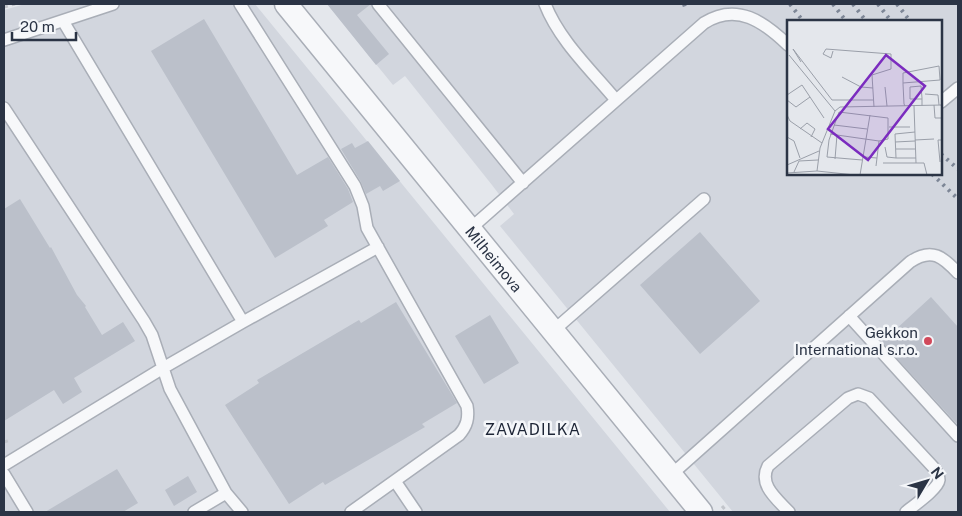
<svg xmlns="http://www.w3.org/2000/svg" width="962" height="516" viewBox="0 0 962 516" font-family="'Public Sans',sans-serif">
  <rect width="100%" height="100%" fill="#e4e7ec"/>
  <!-- built -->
  <path fill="#d2d6de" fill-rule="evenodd" d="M25 4H255L670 512H4V10Z
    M327 4H958V512H733L500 226 514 214 492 185 405 76 393 85ZM788 21H941V174H788Z"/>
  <!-- building -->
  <path fill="#bbc0ca" d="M327 4H371L357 15 389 54 376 65Z
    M204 19 297 175 328 157 348 189 353 202 324 220 328 226 275 258 151 51Z
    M368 141 400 181 383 191 380 186 366 194 361 182 341 149 352 143 355 148Z
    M20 199 50 248 51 247 77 295 86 306 85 307 102 335 123 322 135 341 74 378 82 392 63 404 54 390 4 421V209Z
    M700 232 760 301 700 354 640 285Z
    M931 297 958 327V425L882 342Z
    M396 302 457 403 422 424 425 427 325 485 323 482 289 504 225 405 259 383 257 380 359 320 361 323Z
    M490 315 519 363 484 384 455 336Z
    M117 469 138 503 123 512H45Z
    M188 476 197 492 174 506 165 490Z"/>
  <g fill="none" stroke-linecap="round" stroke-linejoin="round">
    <defs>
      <path id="lane" d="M240 4 355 186 363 206 367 228 467 406C469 418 467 426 459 435L351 512
        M378 4 523 183
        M545 4C559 40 591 70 616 100
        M63 21 243 322
        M4 40 113 4
        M941 102 958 88
        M4 108 144 321 152 335 170 389 226 493 194 512
        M470 229 704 23C737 2 764 22 788 45
        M849 316 958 436
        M553 331 704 199
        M4 465 163 368 243 322 378 247
        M4 474 27 512
        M671 475 910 262C932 247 943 257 958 273
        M395 481 416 512
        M226 493 242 512
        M789 512C777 499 758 485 768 466L848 398 858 394 869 398 934 468C936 471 939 475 939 480 938 489 913 506 906 512"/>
      <g id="street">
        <path id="s1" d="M286 4 701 512"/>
      </g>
    </defs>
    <!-- lane casing -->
    <use href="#lane" stroke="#a9aeb7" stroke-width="14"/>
    <!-- street casing -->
    <use href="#street" stroke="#a9aeb7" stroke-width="25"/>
    <!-- path -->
    <path stroke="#c2c5cb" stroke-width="3" stroke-dasharray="4 4" stroke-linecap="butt" d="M4 7 15 4
      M4 442 11 440
      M722 506 727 512"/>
    <!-- lane -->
    <use href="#lane" stroke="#f7f8fa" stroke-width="11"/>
    <!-- street -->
    <use href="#street" stroke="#f7f8fa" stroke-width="22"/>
    <!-- rail -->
    <path stroke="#7d8696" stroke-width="4" stroke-dasharray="2.5 5" stroke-linecap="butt" d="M684 4 685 7
      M790 4 803 21
      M833 4 846 21
      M853 4 866 21
      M878 4 891 21
      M897 4 910 21
      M941 62V63
      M941 154 958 169
      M932 174 958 199"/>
  </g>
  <!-- markers -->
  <circle fill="#d1495b" stroke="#f4f6f9" stroke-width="2" cx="928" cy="341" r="5"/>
  <g text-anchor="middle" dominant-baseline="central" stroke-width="5" stroke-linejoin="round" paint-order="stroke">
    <!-- street labels -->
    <g font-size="15" fill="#2b3445" stroke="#f4f6f9">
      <text stroke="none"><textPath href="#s1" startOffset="329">Milheimova</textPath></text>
    </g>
    <!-- poi labels -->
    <g font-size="15" fill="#2b3445" stroke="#f4f6f9" text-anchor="end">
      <text x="918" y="332">Gekkon<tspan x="918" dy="17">International s.r.o.</tspan></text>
    </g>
    <!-- neighbourhood labels -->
    <g font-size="16" letter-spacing="1" fill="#1d2536" stroke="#f4f6f9">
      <text x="533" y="429">ZAVADILKA</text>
    </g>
  </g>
  <!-- overview -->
  <g transform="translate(787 20)">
    <rect width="155" height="155" fill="#e4e7ec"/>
    <path fill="none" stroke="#9a9fa9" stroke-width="1" d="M46 31 44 38 36 34 39 29 104 34V49L85 55 87 87M2 35 48 91M14 42 6 29 45 80H86M55 57 74 67 86 68M116 63 153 60 152 46 116 53V64L117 84 118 86M98 67 100 86M138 74 151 75 152 85M0 75 15 65 37 98M0 80 9 87 23 77M147 85 148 98H155M127 86 129 143M135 86V78L134 66 123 67V79H135M48 91 53 87 155 85M0 95 3 101 35 123M47 105 80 109M102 107H123M13 109 20 103 28 109 24 117M128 112 108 114 109 138H129M43 114 92 121 90 138M0 117 7 121 13 138M128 120 147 119M108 122 128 121M98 127 100 137 109 138M109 129H128M77 137 90 138 89 146M48 139 50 115M75 140 40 137 42 120 52 92 101 98V119L92 121M153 142 151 120H155M96 143H137L140 155M0 145 32 131M30 151 33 128 48 91M7 152 12 141 31 140M0 153 30 151 68 155M73 155 83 95"/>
    <path fill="#7b2cbf" fill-opacity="0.15" stroke="#7b2cbf" stroke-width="2.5" d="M99 35 138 66 81 140 41 109Z"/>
    <rect width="155" height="155" fill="none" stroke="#2b3445" stroke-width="2.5"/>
  </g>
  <!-- border -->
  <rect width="962" height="516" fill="none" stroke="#2b3445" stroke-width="10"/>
  <!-- north arrow -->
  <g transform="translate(927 481) rotate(52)" stroke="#f4f6f9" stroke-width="4" paint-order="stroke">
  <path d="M0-4L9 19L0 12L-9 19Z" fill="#2b3445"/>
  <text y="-8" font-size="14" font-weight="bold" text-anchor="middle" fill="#2b3445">N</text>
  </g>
  <!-- scale -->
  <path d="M12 32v8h64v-8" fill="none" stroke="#2b3445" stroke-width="2.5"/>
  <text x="20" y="32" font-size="15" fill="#2b3445" stroke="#f4f6f9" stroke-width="4" paint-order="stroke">20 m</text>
</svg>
